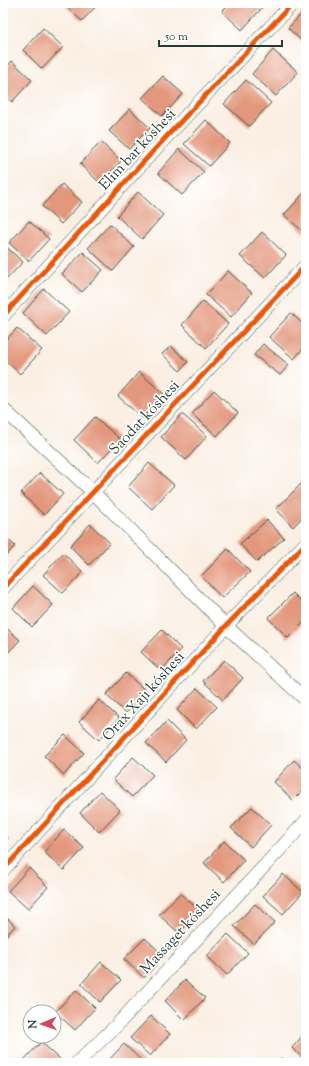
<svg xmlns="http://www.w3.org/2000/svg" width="309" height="1066" viewBox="0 0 309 1066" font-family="'Sorts Mill Goudy',serif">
  <rect width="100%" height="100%" fill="#fff"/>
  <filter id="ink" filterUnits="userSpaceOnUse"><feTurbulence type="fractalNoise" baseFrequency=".025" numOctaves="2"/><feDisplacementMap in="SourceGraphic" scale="8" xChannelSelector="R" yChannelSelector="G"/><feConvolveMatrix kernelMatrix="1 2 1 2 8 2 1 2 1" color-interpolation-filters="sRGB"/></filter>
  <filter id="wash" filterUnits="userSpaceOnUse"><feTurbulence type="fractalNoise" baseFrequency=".012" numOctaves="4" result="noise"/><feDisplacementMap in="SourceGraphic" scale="16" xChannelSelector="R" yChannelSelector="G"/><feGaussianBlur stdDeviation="0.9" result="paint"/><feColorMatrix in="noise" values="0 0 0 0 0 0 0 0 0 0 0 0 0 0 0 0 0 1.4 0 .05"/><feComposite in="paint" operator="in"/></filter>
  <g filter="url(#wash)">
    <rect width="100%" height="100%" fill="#faefe2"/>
    <g id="blocks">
      <!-- building -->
      <path fill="#e3977b" d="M62 3H99L82 21Z
        M230 3H257L262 8 242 30 222 11Z
        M306 9V45L288 28Z
        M43 28 63 47 42 69 23 50Z
        M273 50 298 72 276 96 252 74Z
        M12 61 32 80 12 102 3 94V72Z
        M163 76 183 94 162 116 142 98Z
        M246 80 271 103 249 126 224 104Z
        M130 109 150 128 129 149 109 131Z
        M206 120 230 143 209 166 184 144Z
        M101 142 121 161 100 183 80 164Z
        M179 149 204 172 182 195 158 173Z
        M62 184 82 202 61 224 42 206Z
        M306 191V234L284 215Z
        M138 192 163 215 142 239 117 216Z
        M29 221 49 239 29 261 9 243Z
        M110 224 134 247 113 271 88 248Z
        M262 232 286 255 265 278 240 256Z
        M3 244 23 262 3 283Z
        M83 252 103 270 82 292 62 274Z
        M228 271 252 293 231 317 206 295Z
        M44 289 69 312 47 336 23 313Z
        M203 301 228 324 206 348 182 325Z
        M291 313 306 327V345L294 359 269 337Z
        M17 328 42 350 20 374 3 358V343Z
        M263 344 289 365 280 375 254 355Z
        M171 346 188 362 180 371 162 354Z
        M139 372 164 394 142 418 118 396Z
        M214 390 238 413 217 436 192 414Z
        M182 414 207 436 186 460 161 437Z
        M95 417 120 439 98 463 74 440Z
        M149 463 174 485 152 509 128 487Z
        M40 473 63 494 44 515 21 493Z
        M302 483 306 487V513L293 527 276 509Z
        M267 520 284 538 257 562 240 544Z
        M90 524 110 543 89 565 70 546Z
        M3 535 15 546 3 559Z
        M228 549 250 572 222 598 201 576Z
        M63 553 83 572 63 593 43 575Z
        M33 586 53 605 32 627 13 608Z
        M293 593 306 606V620L288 638 268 618Z
        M3 625 20 640 3 658Z
        M162 630 181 649 161 671 141 652Z
        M224 660 243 678 223 700 203 681Z
        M126 673 146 691 126 713 106 695Z
        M197 688 217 707 196 729 177 710Z
        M99 700 119 718 99 740 79 722Z
        M167 721 186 740 166 762 146 743Z
        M65 735 84 753 64 775 44 756Z
        M306 752V763L301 758Z
        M133 757 153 775 132 797 113 779Z
        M294 760 306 771V787L293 800 274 782Z
        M100 791 120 810 99 832 80 813Z
        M252 807 271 825 251 847 231 828Z
        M64 830 84 848 64 870 44 852Z
        M3 833 8 838 3 844Z
        M224 841 244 860 224 882 204 863Z
        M29 868 48 887 28 909 8 891Z
        M283 874 303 892 283 914 263 896Z
        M180 893 200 911 179 933 159 915Z
        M255 904 275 922 254 944 234 926Z
        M3 914 15 926 3 939Z
        M228 934 248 953 227 975 207 956Z
        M145 938 164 956 144 978 124 959Z
        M101 962 121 980 100 1002 81 984Z
        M185 980 205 998 184 1020 165 1001Z
        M76 990 95 1008 75 1030 55 1012Z
        M151 1016 170 1034 150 1056 130 1038Z
        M306 1032V1061L292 1048Z
        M41 1042 61 1060 58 1063H21Z
        M124 1044 144 1063H106Z
        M281 1058 287 1063H276Z"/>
    </g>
  </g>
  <g filter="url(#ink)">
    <use href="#blocks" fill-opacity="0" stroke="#40584e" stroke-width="1"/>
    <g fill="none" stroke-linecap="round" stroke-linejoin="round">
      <defs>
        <path id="minor" d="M3 316 168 135 293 3
          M3 409 93 492 226 626 306 700
          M3 588 306 265
          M3 870 226 626 306 543
          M77 1063 116 1026 306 821"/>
      </defs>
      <!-- minor casing -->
      <use href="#minor" stroke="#40584e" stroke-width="14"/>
      <!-- minor -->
      <use href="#minor" stroke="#fff" stroke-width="13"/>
      <defs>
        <path id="cycleway" d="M3 316 168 135 293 3
          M3 588 306 265
          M3 870 226 626 306 543"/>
      </defs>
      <!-- cycleway casing -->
      <use href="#cycleway" stroke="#fff" stroke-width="8"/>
      <!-- cycleway -->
      <use href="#cycleway" stroke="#e8590c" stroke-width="5"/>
    </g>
  </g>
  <g text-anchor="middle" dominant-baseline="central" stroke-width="3.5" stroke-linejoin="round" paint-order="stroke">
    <!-- street labels -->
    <g font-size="15" fill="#1f3d34" stroke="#fff">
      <text transform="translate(138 150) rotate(-47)">Elim bar kóshesi</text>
      <text transform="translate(145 418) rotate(-47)">Saodat kóshesi</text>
      <text transform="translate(144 697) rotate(-48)">Orax Xajı kóshesi</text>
      <text transform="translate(181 932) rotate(-47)">Massaget kóshesi</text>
    </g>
  </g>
  <!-- margin -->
  <rect width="309" height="1066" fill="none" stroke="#fff" stroke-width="16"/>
  <!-- north arrow -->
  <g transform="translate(42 1024) rotate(268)"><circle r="19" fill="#ffffff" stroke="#a5b1ae"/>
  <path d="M0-3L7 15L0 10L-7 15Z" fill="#d1495b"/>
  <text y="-6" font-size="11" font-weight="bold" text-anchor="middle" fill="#1f3d34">N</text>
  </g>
  <!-- scale -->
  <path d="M159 40v6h123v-6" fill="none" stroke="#1f3d34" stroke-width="2"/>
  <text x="165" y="40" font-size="12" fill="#1f3d34" stroke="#ffffff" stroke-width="3" paint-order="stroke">50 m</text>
</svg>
